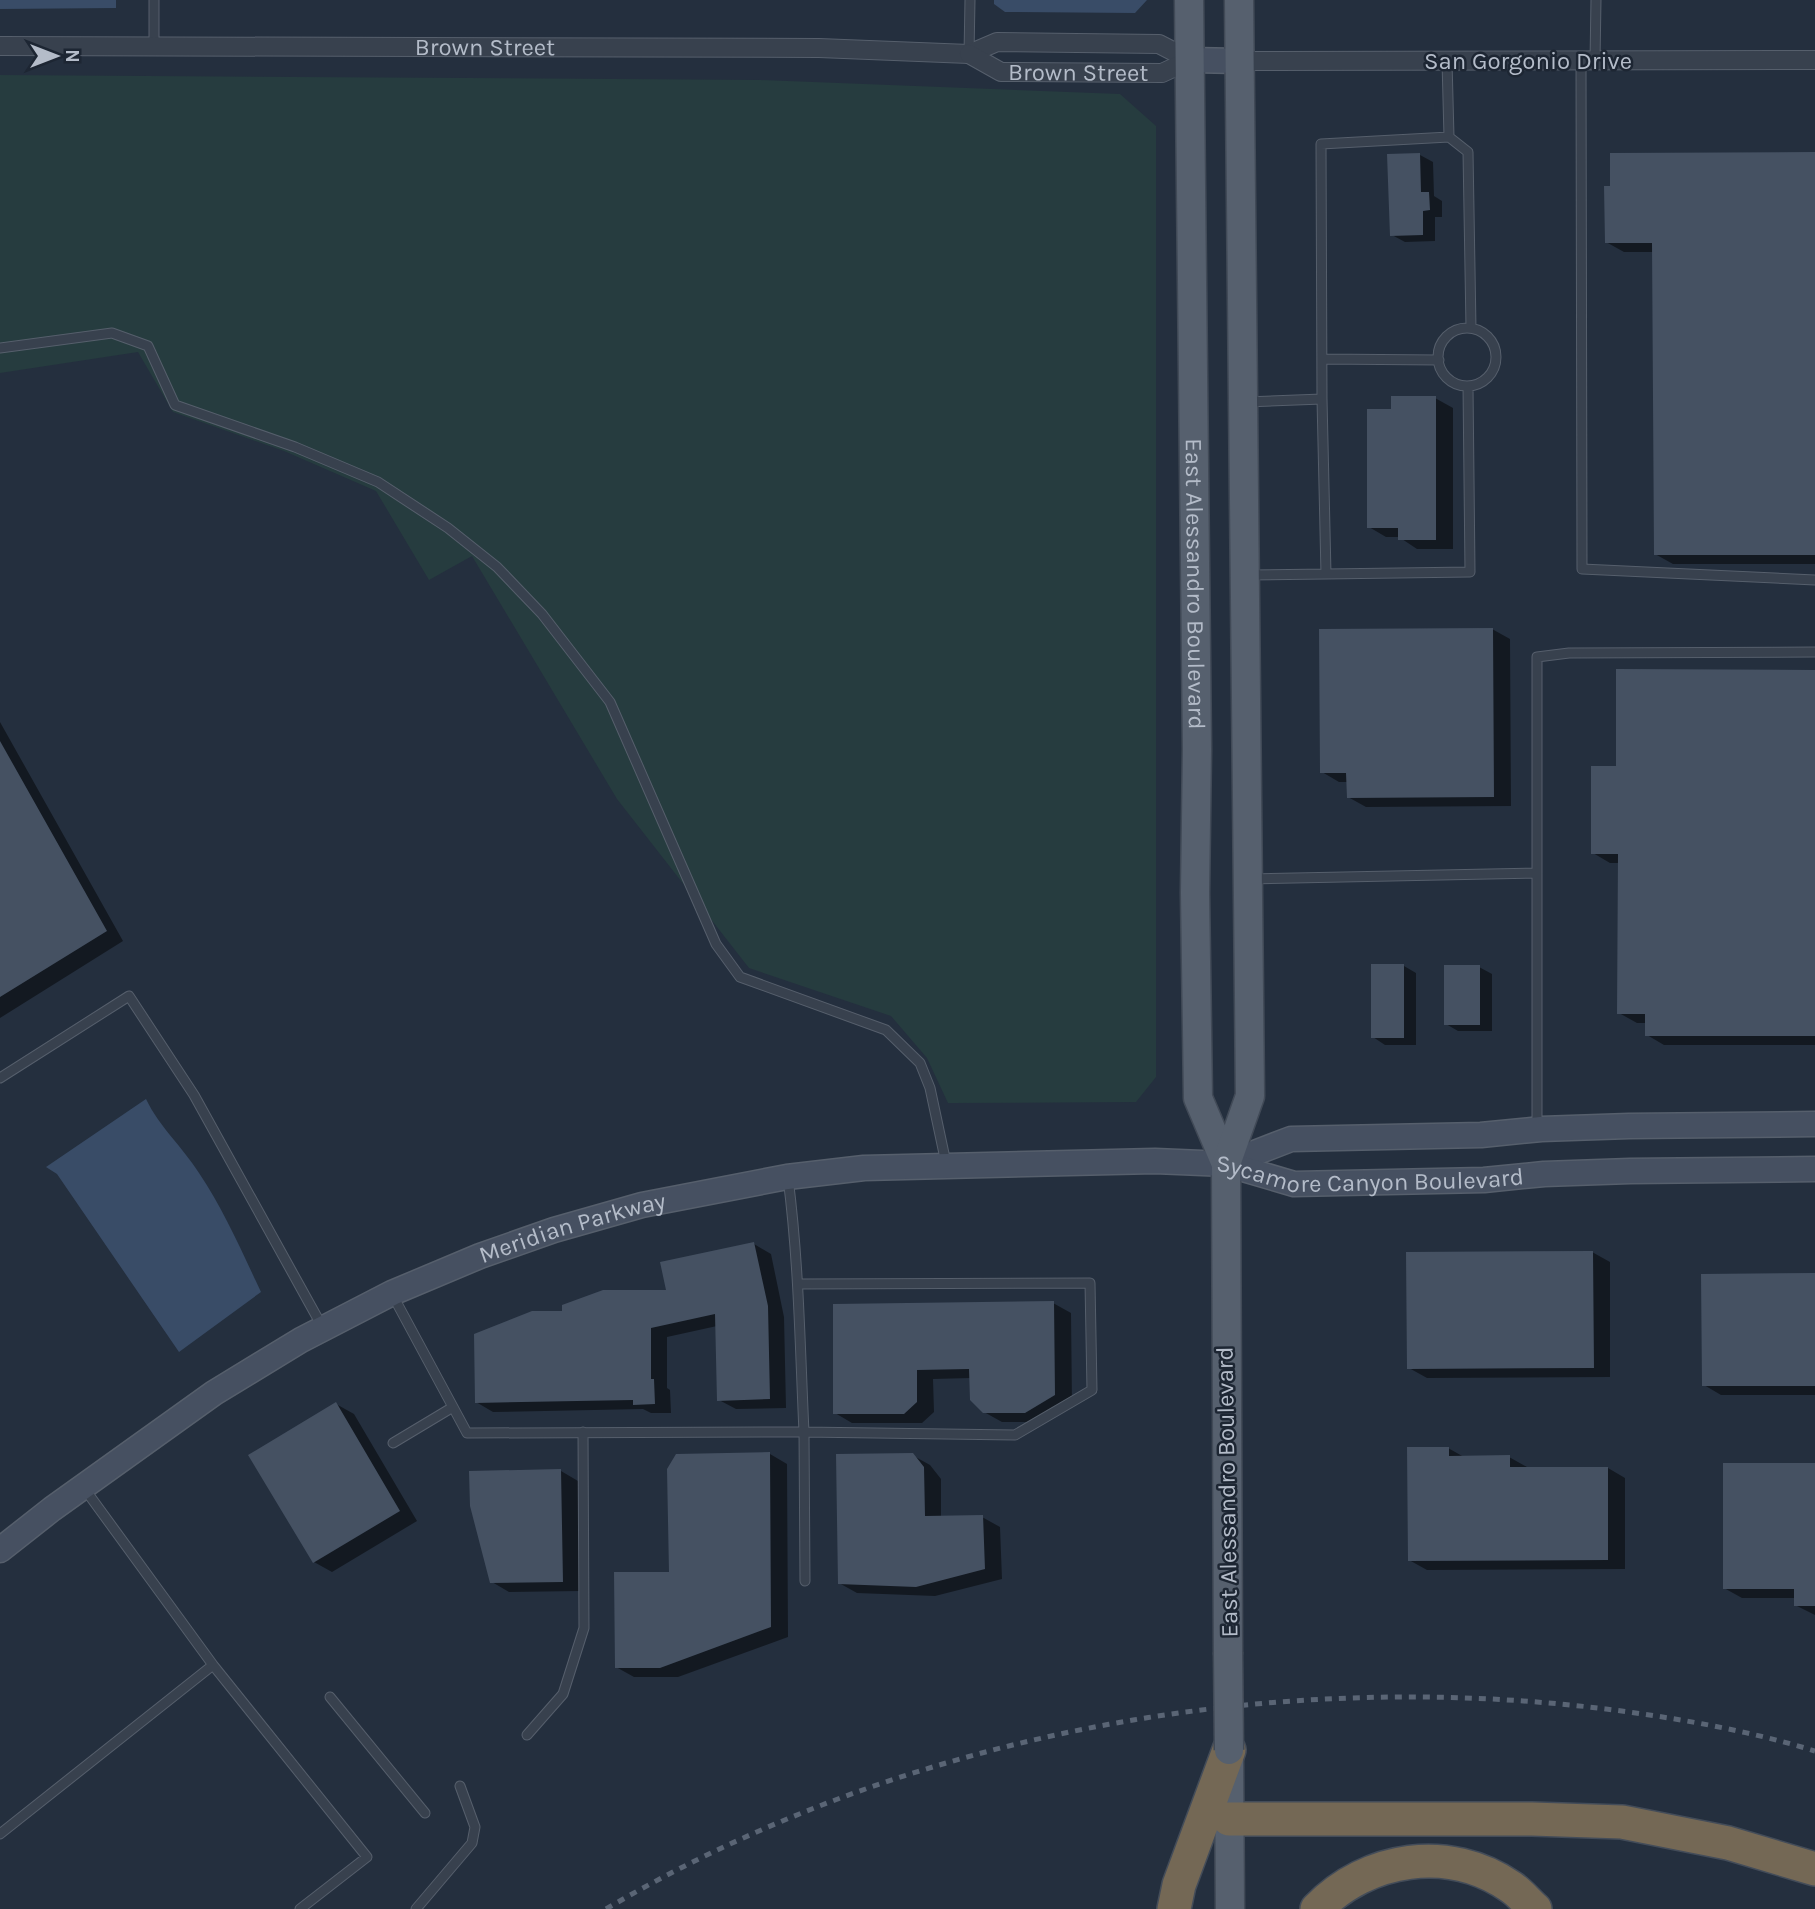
<svg xmlns="http://www.w3.org/2000/svg" width="1815" height="1909" viewBox="0 0 1815 1909" font-family="Karla,sans-serif">
  <rect width="100%" height="100%" fill="#242f3e"/>
  <!-- green -->
  <path fill="#263c3f" d="M0 75 760 80 1120 94 1156 126V1077L1136 1102 948 1103 927 1058 891 1016 749 968 617 799 472 556 429 580 376 491 284 451 173 412 138 352 0 373Z"/>
  <!-- water -->
  <path fill="#394c67" d="M0 0H116V8L0 9Z
    M994 0H1147L1135 13 1005 12 994 4Z
    M146 1099C160 1128 182 1146 199 1173 224 1210 242 1252 261 1292L179 1352 57 1174 46 1167Z"/>
  <!-- shadow -->
  <path fill="#0007" d="M1815 154V564H1673L1655 554 1654 252H1624L1606 242Z
    M1420 155 1433 162 1434 196 1442 201V217H1435V241L1405 242 1392 235Z
    M1435 398 1453 408V549H1417L1399 537H1386L1369 527 1393 410Z
    M1492 629 1510 639 1511 806 1366 807 1348 797V782H1339L1322 772Z
    M1815 671V1045H1664L1647 1035V1023H1637L1619 1013V863H1610L1593 853 1617 768Z
    M0 722 123 941 0 1018Z
    M1404 966 1416 973V1045H1385L1373 1037Z
    M1479 967 1492 974V1031H1458L1446 1024Z
    M754 1244 771 1254 784 1317 786 1408 736 1409 719 1400 717 1326 667 1337V1388L670 1390 671 1413H651L643 1409 493 1412 476 1402 564 1313 668 1291Z
    M1592 1252 1610 1262V1377L1427 1378 1409 1368Z
    M1815 1275V1395H1721L1704 1385Z
    M1053 1303 1071 1313 1072 1405 1043 1422H1002L984 1412 971 1378 933 1379 934 1412 922 1423H852L835 1413 834 1305Z
    M336 1404 354 1414 417 1521 332 1572 314 1562Z
    M1448 1448 1464 1457H1509L1527 1467 1608 1468 1625 1478V1569L1427 1570 1409 1560Z
    M770 1454 787 1464 788 1637 678 1677H634L616 1667 671 1573Z
    M912 1455 930 1465 941 1479V1517H982L1000 1527 1002 1579 935 1596 857 1593 839 1583Z
    M1815 1465V1615L1795 1605V1598H1742L1724 1588Z
    M561 1471 578 1481 580 1591 509 1592 492 1582Z"/>
  <!-- building -->
  <path fill="#455162" d="M1815 152V555H1654L1652 243H1605L1604 186H1610V153Z
    M1420 153 1421 192H1429L1430 210 1423 211V235L1390 236 1387 154Z
    M1391 396H1436V540H1398V528H1367V409H1391Z
    M1493 628 1494 797 1347 798 1346 773H1320L1319 629Z
    M1616 669 1815 670V1036H1645V1014H1617L1618 854H1591V766H1616Z
    M0 741 107 931 0 997Z
    M1371 964H1404V1038H1371Z
    M1444 965H1480V1025H1444Z
    M754 1242 768 1306 770 1399 717 1401 715 1314 651 1328V1379H654L655 1404 633 1405V1400L475 1403 474 1334 532 1311H562V1305L603 1290H666L660 1262Z
    M1593 1251 1594 1368 1407 1369 1406 1252Z
    M1815 1273V1386H1702L1701 1274Z
    M1054 1301 1055 1395 1025 1413H983L970 1400 969 1369 917 1370V1402L904 1414H833V1304Z
    M336 1402 400 1511 313 1563 248 1455Z
    M1407 1447H1449V1456L1510 1455V1467H1608V1560L1408 1561Z
    M770 1452 771 1627 660 1668H615L614 1572H669L667 1469 676 1454Z
    M913 1453 924 1467 925 1516 983 1515 985 1569 916 1587 838 1584 836 1454Z
    M1723 1463H1815V1606H1794V1589H1723Z
    M561 1469 563 1582 490 1583 470 1506 469 1471Z"/>
  <g fill="none" stroke-linecap="round" stroke-linejoin="round">
    <defs>
      <path id="lane" d="M154 0V48
        M969 54 970 0
        M1581 61 1582 569 1815 580
        M1595 61 1596 0
        M1449 137 1468 152 1471 328
        M1438 357a29 29 0 1 1 58 0a29 29 0 1 1-58 0Z
        M0 348 112 333 148 346 175 405 295 447 378 482 448 528 497 567 542 614 610 702 716 944 740 977 886 1030 920 1063 930 1088 946 1163
        M1322 359 1439 360
        M1245 402 1322 399 1321 144 1449 137 1447 61
        M1326 574 1470 572 1468 386
        M1248 575 1326 574 1322 399
        M1250 879 1537 873
        M0 1078 129 996 194 1095 323 1328
        M1537 1127V657L1569 653 1815 652
        M798 1284 1090 1283 1092 1390 1015 1435 804 1432 805 1581
        M392 1294 467 1433 804 1432C800 1348 799 1263 788 1178
        M393 1443 453 1407
        M84 1488 213 1665 367 1857 300 1909
        M330 1697 425 1813
        M527 1735 563 1694 584 1628 583 1432
        M0 1834 213 1665
        M416 1909 472 1843 475 1827 460 1786"/>
      <g id="street">
        <path id="s1" d="M0 46 819 48 969 54 997 42 1159 44 1190 60"/>
        <path id="s2" d="M969 54 1001 72 1162 73 1190 60"/>
        <path d="M1240 61 1815 60"/>
      </g>
      <g id="secondary">
        <path d="M1190 60 1240 61"/>
        <path d="M1226 1164 1291 1139 1481 1135 1541 1129 1629 1126 1815 1124"/>
        <path id="s3" d="M0 1550 52 1509 214 1393 301 1340 392 1293 480 1256 554 1230 642 1205 787 1177 864 1168 1155 1161 1226 1164 1294 1184 1484 1180 1544 1174 1630 1171 1815 1169"/>
      </g>
      <g id="primary">
        <path id="s4" d="M1189 0 1197 749 1195 893 1198 1098 1226 1164"/>
        <path d="M1228 1652 1226 1164 1250 1096 1239 0"/>
        <path d="M1229 1759 1230 1909"/>
      </g>
      <path id="highway" d="M1229 1819H1532L1622 1822 1728 1843 1815 1869
        M1174 1909 1179 1885 1229 1750
        M1317 1909C1367 1857 1449 1844 1511 1887 1520 1893 1527 1902 1535 1909"/>
    </defs>
    <!-- lane casing -->
    <use href="#lane" stroke="#565f6c" stroke-width="11"/>
    <!-- street casing -->
    <use href="#street" stroke="#565f6c" stroke-width="20"/>
    <!-- secondary casing -->
    <use href="#secondary" stroke="#565f6c" stroke-width="27"/>
    <!-- primary casing -->
    <use href="#primary" stroke="#414a57" stroke-width="31"/>
    <!-- highway casing -->
    <use href="#highway" stroke="#434c59" stroke-width="36"/>
    <!-- lane -->
    <use href="#lane" stroke="#38414e" stroke-width="9"/>
    <!-- street -->
    <use href="#street" stroke="#38414e" stroke-width="18"/>
    <!-- secondary -->
    <use href="#secondary" stroke="#465061" stroke-width="24"/>
    <!-- primary -->
    <use href="#primary" stroke="#56606e" stroke-width="28"/>
    <!-- highway -->
    <use href="#highway" stroke="#746855" stroke-width="33"/>
    <!-- rail -->
    <path stroke="#5a6575" stroke-width="5" stroke-dasharray="7 7" stroke-linecap="butt" d="M606 1909C902 1735 1266 1667 1606 1709 1676 1718 1747 1730 1815 1751"/>
    <defs>
      <path id="primary-bridge" d="M1228 1652 1229 1750"/>
    </defs>
    <!-- primary-bridge casing -->
    <use href="#primary-bridge" stroke="#414a57" stroke-width="31" stroke-linecap="butt"/>
    <!-- primary-bridge -->
    <use href="#primary-bridge" stroke="#56606e" stroke-width="28"/>
  </g>
  <g text-anchor="middle" dominant-baseline="central" stroke-width="5" stroke-linejoin="round" paint-order="stroke">
    <!-- street labels -->
    <g font-size="24" fill="#b4bcc9" stroke="#1d2633">
      <text stroke="none"><textPath href="#s1" startOffset="485">Brown Street</textPath></text>
      <text x="1528" y="61">San Gorgonio Drive</text>
      <text stroke="none"><textPath href="#s2" startOffset="114">Brown Street</textPath></text>
      <text stroke="none"><textPath href="#s4" startOffset="584">East Alessandro Boulevard</textPath></text>
      <text stroke="none"><textPath href="#s3" startOffset="1468">Sycamore Canyon Boulevard</textPath></text>
      <text stroke="none"><textPath href="#s3" startOffset="662">Meridian Parkway</textPath></text>
      <text transform="translate(1227 1492) rotate(-91)">East Alessandro Boulevard</text>
    </g>
  </g>
  <!-- north arrow -->
  <g transform="translate(56 56) rotate(90)" stroke="#1d2633" stroke-width="5" paint-order="stroke">
  <path d="M0-5L12 26L0 18L-12 26Z" fill="#b4bcc9"/>
  <text y="-10" font-size="19" font-weight="bold" text-anchor="middle" fill="#b4bcc9">N</text>
  </g>
</svg>
